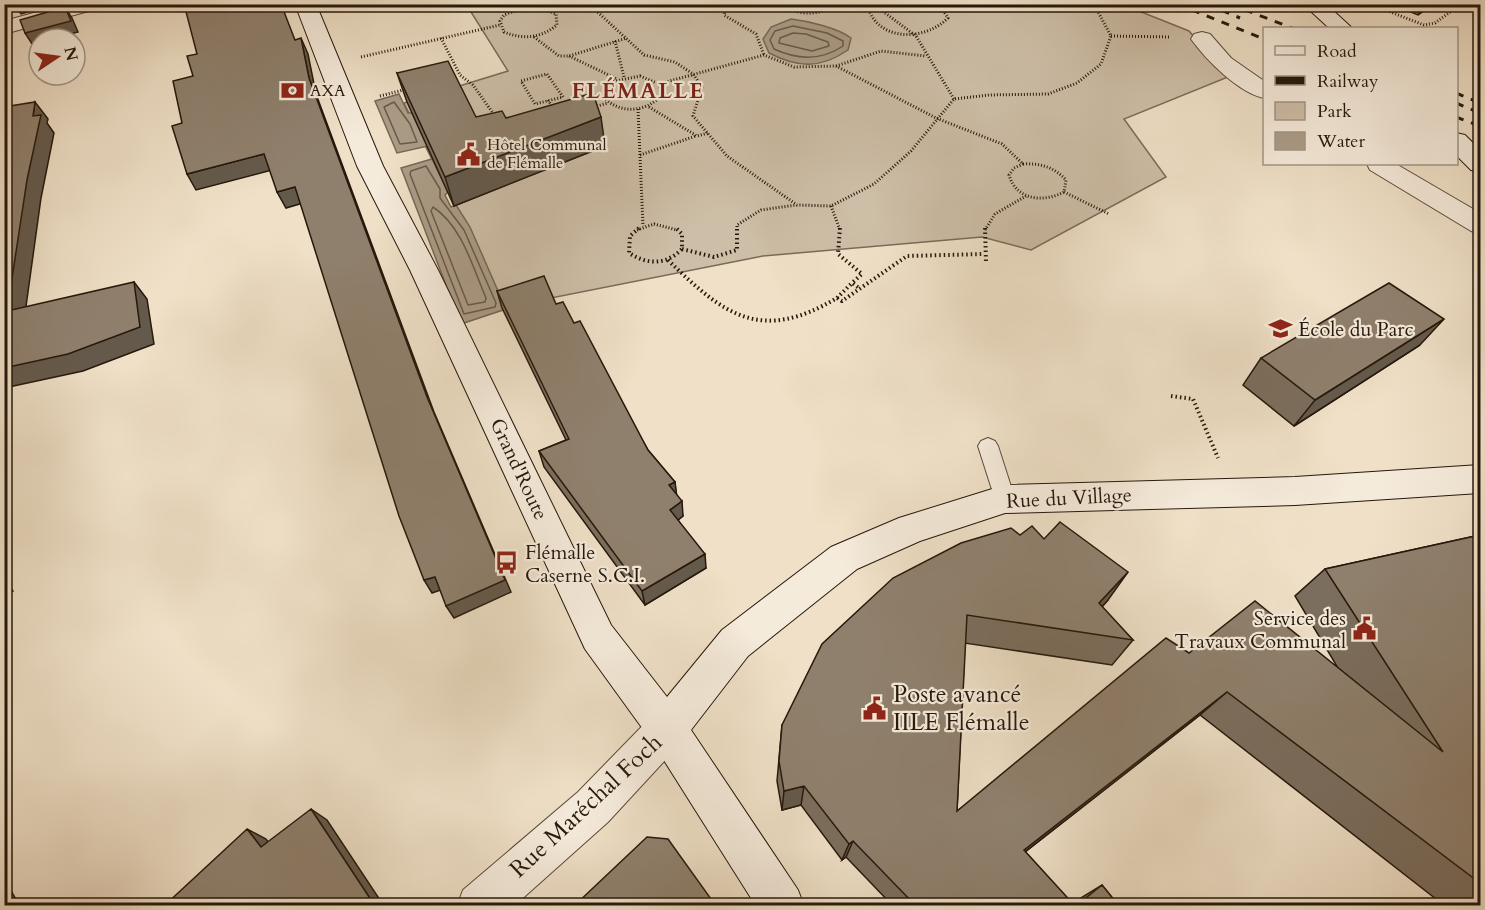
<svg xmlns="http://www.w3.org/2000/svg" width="1485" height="910" viewBox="0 0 1485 910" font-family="Cardo,serif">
  <rect width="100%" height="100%" fill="#efe0c7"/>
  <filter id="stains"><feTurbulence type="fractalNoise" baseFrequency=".00333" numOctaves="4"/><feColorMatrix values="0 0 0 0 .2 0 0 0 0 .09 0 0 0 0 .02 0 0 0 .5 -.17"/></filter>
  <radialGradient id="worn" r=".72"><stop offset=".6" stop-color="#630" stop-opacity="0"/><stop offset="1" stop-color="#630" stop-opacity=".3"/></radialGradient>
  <!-- green -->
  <path fill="#cdbea7" stroke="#7a6b5a" stroke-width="1.5" d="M466 4 1124 5 1189 31 1228 77 1124 119 1166 177 1031 250 982 237 763 256 505 307 404 103 508 71Z"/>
  <!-- water -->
  <path fill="#ab9c87" stroke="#766756" stroke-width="1.5" d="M791 19C808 21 838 28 851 38L848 50C820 69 798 68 769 53L763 39 771 27Z
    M399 94 408 113H412L428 146 397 153 375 101Z
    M432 159 448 192 445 195 451 207 456 205 470 227 505 307 503 310 461 324 401 168Z"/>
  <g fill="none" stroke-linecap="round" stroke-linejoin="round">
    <!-- shore -->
    <path stroke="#685a4a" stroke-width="1.5" d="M793 26 827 33 843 41V46C821 61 798 60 774 49L770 40 775 31Z
      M793 33 806 34 828 42 829 46 812 51 779 43 780 38Z
      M394 102 410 124 417 142 400 144 384 107Z
      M426 166 440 189V198L464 230 496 303 495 307 464 314 410 174 411 171Z
      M433 207C462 226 473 268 486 298L485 302 468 305 431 211Z"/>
    <defs>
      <path id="lane" d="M988 438 995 441 998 446 1015 499 1012 505 1005 507 998 505 995 499 978 446 981 441Z"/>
      <path id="street" d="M67 4H103L100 8 4 34V21Z
        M1202 32 1210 34 1231 58 1264 81V98C1239 93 1206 60 1191 39L1194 34Z
        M1367 164H1396L1480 213V234L1471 231 1370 170Z
        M667 709 681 715 687 729 681 743 608 822 514 906H457L463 890 578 792 653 715Z"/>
      <path id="secondary" d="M295 4H316L383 166 438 270 611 625 667 697 722 630 831 547 899 518 1005 485 1295 477 1480 465V493L1295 505 1005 513 920 541 857 569 748 656 691 730 798 890 804 906H756L653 743 585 649 410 270 357 166Z
        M1303 4H1326L1352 28H1329Z
        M1456 133 1465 135 1480 150V172L1471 170 1456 155Z"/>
    </defs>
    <!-- lane casing -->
    <use href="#lane" stroke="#584a3b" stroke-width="2"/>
    <!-- street casing -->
    <use href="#street" stroke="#584a3b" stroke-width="2"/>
    <!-- secondary casing -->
    <use href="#secondary" stroke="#26180c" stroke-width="2"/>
    <!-- path-far1 -->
    <path stroke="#26180c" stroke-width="3" stroke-dasharray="1 2" stroke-linecap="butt" d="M589 4 644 55 675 62 693 74 702 87 693 116 727 156 797 205 831 206 874 184 911 151 954 99 989 95 1048 94 1077 83 1101 64 1111 36 1097 10 1088 4
      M726 4 724 15 756 34 764 55
      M775 4C795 13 816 19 834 4
      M867 4C876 42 924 42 948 18L939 4
      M873 4 916 36 954 99
      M1370 4 1424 25 1435 23 1461 4
      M525 7H538L556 14 557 25C541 38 523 40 504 32L500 21 504 15Z
      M1111 36 1171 37
      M534 37 559 56H569L627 38
      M441 38 460 75 473 85 495 116
      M615 41 624 77
      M569 56 617 79
      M361 57 500 25
      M836 66 881 51 926 56
      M547 74 563 97 535 104 521 81Z
      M640 76 659 84 661 96C644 113 620 114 603 97L611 82Z
      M659 84 764 55 794 67 836 66 936 118 1002 144 1023 164
      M380 96 407 89
      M548 100 553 108
      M594 107 608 103
      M649 107 697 136 708 133
      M638 109 643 226
      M640 155 696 136
      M1023 164C1040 163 1054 167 1066 180L1064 192C1043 203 1016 200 1009 175L1014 168Z
      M1064 192 1109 214
      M831 206 840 230
      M637 230 654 224 677 230
      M737 230V225L761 210 796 205
      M985 230 995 214 1026 196"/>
    <!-- path -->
    <path stroke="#26180c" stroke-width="4" stroke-dasharray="1.5 3" stroke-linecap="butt" d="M639 228 630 236 629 253C648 265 666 265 682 249V234L676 228
      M840 228 838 254 862 274 852 283 859 288
      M985 228 986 262
      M682 249 714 257 737 250V228
      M668 260C725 316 761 343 837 298L842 301 907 256 984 254
      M837 298 852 283
      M1171 396 1193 399 1218 458"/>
    <!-- lane -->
    <use href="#lane" fill="#f5ebdb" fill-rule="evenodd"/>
    <!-- street -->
    <use href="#street" fill="#f5ebdb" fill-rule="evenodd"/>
    <!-- secondary -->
    <use href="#secondary" fill="#f5ebdb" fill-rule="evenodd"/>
    <!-- rail -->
    <path stroke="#26180c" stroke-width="3" stroke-dasharray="8 8" stroke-linecap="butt" d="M1177 4 1264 39
      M1207 4 1240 18
      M1230 4 1292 28
      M1456 93 1480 103
      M1456 103 1480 113
      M1456 117 1480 126"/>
  </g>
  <!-- wall -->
  <path fill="#7b6e5e" stroke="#26180c" stroke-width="1.5" d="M1391 4H1433L1418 15Z
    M397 73 476 117 506 118 605 146 454 206 407 102Z
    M497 291 556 304 574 323 648 450 675 482 676 494 683 516 678 520 706 568 645 605 544 467 539 451 566 440 502 308Z
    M1420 345 1294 426 1243 385 1261 358Z
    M1020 535 1044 539 1108 600 1102 607 1133 640 1112 665 965 643 957 811 1189 653 1338 668 1295 596 1325 569 1480 535V906H1445L1200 715 1025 852 1073 904 1079 899 1102 885 1119 906H893L846 857 842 860 801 805 782 810 777 781 782 725Z"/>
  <!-- shaded-wall -->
  <path fill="#645a4c" stroke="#26180c" stroke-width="1.5" d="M14 4H57L21 14Z
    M1425 4H1433L1418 15Z
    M65 7 72 18 78 32 51 39H39V42L32 44 25 33Z
    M301 38 308 54 316 94 434 412 511 592 454 618 446 606 427 397 309 78Z
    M35 102 48 119 47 123 54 133 41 198 23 328 7 311Z
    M601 117 605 146 454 206 445 177Z
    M264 154 272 170 196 190 187 174Z
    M295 187 303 203 286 208 277 192Z
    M134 282 147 299 154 344 83 371 4 388V368Z
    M1444 319 1420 345 1294 426 1315 400Z
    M675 482 677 498 669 485Z
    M682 501 683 516 672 525 670 510Z
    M705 554 706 568 645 605 642 591Z
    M1128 572 1108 600 1080 630 1099 603Z
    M435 577 443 589 432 593 424 580Z
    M4 579 13 591 4 597Z
    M1227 692 1200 715 1007 866 1024 850Z
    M804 786 801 805 782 810 784 791Z
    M311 809 327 820 384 906H375Z
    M247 829 266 839 279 856 261 847Z
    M853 841 846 857 842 860 849 844Z
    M4 879 20 906H4Z"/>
  <!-- building -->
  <path fill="#8f806d" stroke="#26180c" stroke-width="1.5" d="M184 4H281L295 40 301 38 309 78 427 397 505 580 446 606 435 577 424 580 399 516 295 187 277 192 264 154 187 174 172 126 182 123 173 81 193 76 187 56 197 54Z
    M65 7 71 21 25 33 20 20Z
    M448 61 476 117 502 111 506 118 593 93 601 117 445 177 397 73Z
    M35 102 33 116 41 115 27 180 7 311 134 282 140 327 68 354 4 368V107Z
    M544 276 556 304 563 302 574 323 580 321 648 450 675 482 669 485 682 501 670 510 705 554 642 591 539 451 569 439 497 291Z
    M1389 283 1444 319 1315 400 1261 358Z
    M1060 522 1128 572 1099 603 1133 640 967 615 957 811 1166 638 1189 653 1255 601 1443 752 1325 569 1480 535V883L1227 692 1024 850 1075 906H916L853 841 849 844 804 786 784 791 779 761 782 725 822 644 893 578 961 543 1011 528 1020 535 1032 526 1044 539Z
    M311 809 375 906H164L247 829 261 847Z
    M647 837 668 839 716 906H574Z
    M1102 885 1119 906H1076Z"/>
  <!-- icons -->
  <defs>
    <symbol id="bank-bare" viewBox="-9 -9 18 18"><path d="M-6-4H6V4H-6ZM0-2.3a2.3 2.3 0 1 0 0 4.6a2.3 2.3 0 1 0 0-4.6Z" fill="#8f2418" stroke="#f5ebdb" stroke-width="2.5" paint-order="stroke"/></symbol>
    <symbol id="civic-bare" viewBox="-9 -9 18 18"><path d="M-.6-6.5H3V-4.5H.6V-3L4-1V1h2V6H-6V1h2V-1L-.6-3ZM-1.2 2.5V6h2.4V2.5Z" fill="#8f2418" stroke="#f5ebdb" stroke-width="2.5" paint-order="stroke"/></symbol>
    <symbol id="school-bare" viewBox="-9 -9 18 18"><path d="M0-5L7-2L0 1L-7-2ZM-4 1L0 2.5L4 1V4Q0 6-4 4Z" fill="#8f2418" stroke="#f5ebdb" stroke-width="2.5" paint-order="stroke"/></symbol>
    <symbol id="bus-bare" viewBox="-9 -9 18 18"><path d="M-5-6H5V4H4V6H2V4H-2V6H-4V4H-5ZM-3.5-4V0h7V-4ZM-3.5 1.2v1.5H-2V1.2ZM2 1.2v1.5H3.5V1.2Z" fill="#8f2418" stroke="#f5ebdb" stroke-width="2.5" paint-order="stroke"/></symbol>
  </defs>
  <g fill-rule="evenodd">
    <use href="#bank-bare" x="276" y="74" width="33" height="33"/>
    <use href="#civic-bare" x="452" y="138" width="33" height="33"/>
    <use href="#school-bare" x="1264" y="312" width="33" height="33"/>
    <use href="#bus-bare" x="490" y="546" width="33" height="33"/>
    <use href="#civic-bare" x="1348" y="612" width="33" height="33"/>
    <use href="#civic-bare" x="858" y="692" width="33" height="33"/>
  </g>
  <g text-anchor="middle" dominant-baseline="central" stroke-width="4.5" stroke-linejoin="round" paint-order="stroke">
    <!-- far-poi labels -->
    <g font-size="16" fill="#26180c" stroke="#f5ebdb" text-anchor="start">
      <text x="310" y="91">AXA</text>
      <text x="487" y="145">Hôtel Communal<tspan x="487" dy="18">de Flémalle</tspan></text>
    </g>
    <!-- poi labels -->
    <g font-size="20" fill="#26180c" stroke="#f5ebdb" text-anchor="start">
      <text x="1298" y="329">École du Parc</text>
      <text x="525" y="552">Flémalle<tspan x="525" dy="23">Caserne S.C.I.</tspan></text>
      <text x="1346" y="618" text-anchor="end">Service des<tspan x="1346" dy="23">Travaux Communal</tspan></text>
    </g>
    <!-- street labels -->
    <g font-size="20" fill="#26180c" stroke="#f5ebdb">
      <text transform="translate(519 469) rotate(65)">Grand'Route</text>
      <text transform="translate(1069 498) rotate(-3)">Rue du Village</text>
    </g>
    <!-- far-district labels -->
    <g font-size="22" font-weight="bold" letter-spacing="1.5" fill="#7a1f14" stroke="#f5ebdb">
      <text x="638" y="91">FLÉMALLE</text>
    </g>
    <!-- near-poi labels -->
    <g font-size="24" fill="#26180c" stroke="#f5ebdb" text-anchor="start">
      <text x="893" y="694">Poste avancé<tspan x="893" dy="28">IILE Flémalle</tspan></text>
    </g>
    <!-- near-street labels -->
    <g font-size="24" fill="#26180c" stroke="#f5ebdb">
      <text transform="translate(586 806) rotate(-43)">Rue Maréchal Foch</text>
    </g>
  </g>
  <!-- margin -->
  <rect width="1485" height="910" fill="none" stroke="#efe0c7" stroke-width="24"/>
  <rect x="6" y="6" width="1473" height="898" fill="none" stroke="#26180c" stroke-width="3"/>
  <rect x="12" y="12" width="1461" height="886" fill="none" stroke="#26180c" stroke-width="1.5"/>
  <!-- legend -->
  <rect x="1263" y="27" width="195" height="138" fill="#f5ebdb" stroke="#a29788" stroke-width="1.5"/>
  <rect x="1275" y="46" width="30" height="9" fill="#f5ebdb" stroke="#a29788" stroke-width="1.5"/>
  <text x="1317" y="57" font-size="18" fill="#26180c">Road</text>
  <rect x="1275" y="76" width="30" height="9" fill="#26180c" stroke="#a29788" stroke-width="1.5"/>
  <text x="1317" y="87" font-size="18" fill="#26180c">Railway</text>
  <rect x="1275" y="102" width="30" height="18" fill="#cdbea7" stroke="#a29788" stroke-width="1.5"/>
  <text x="1317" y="117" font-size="18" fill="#26180c">Park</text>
  <rect x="1275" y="132" width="30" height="18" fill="#ab9c87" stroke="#a29788" stroke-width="1.5"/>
  <text x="1317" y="147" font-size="18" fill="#26180c">Water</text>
  <!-- north arrow -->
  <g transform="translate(57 57) rotate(77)"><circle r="28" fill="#f5ebdb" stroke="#a29788" stroke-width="1.5"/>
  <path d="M0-4.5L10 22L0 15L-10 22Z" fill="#8f2418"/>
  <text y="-9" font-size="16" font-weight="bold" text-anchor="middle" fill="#26180c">N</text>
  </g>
  <rect width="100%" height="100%" filter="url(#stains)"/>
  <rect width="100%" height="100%" fill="url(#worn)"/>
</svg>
